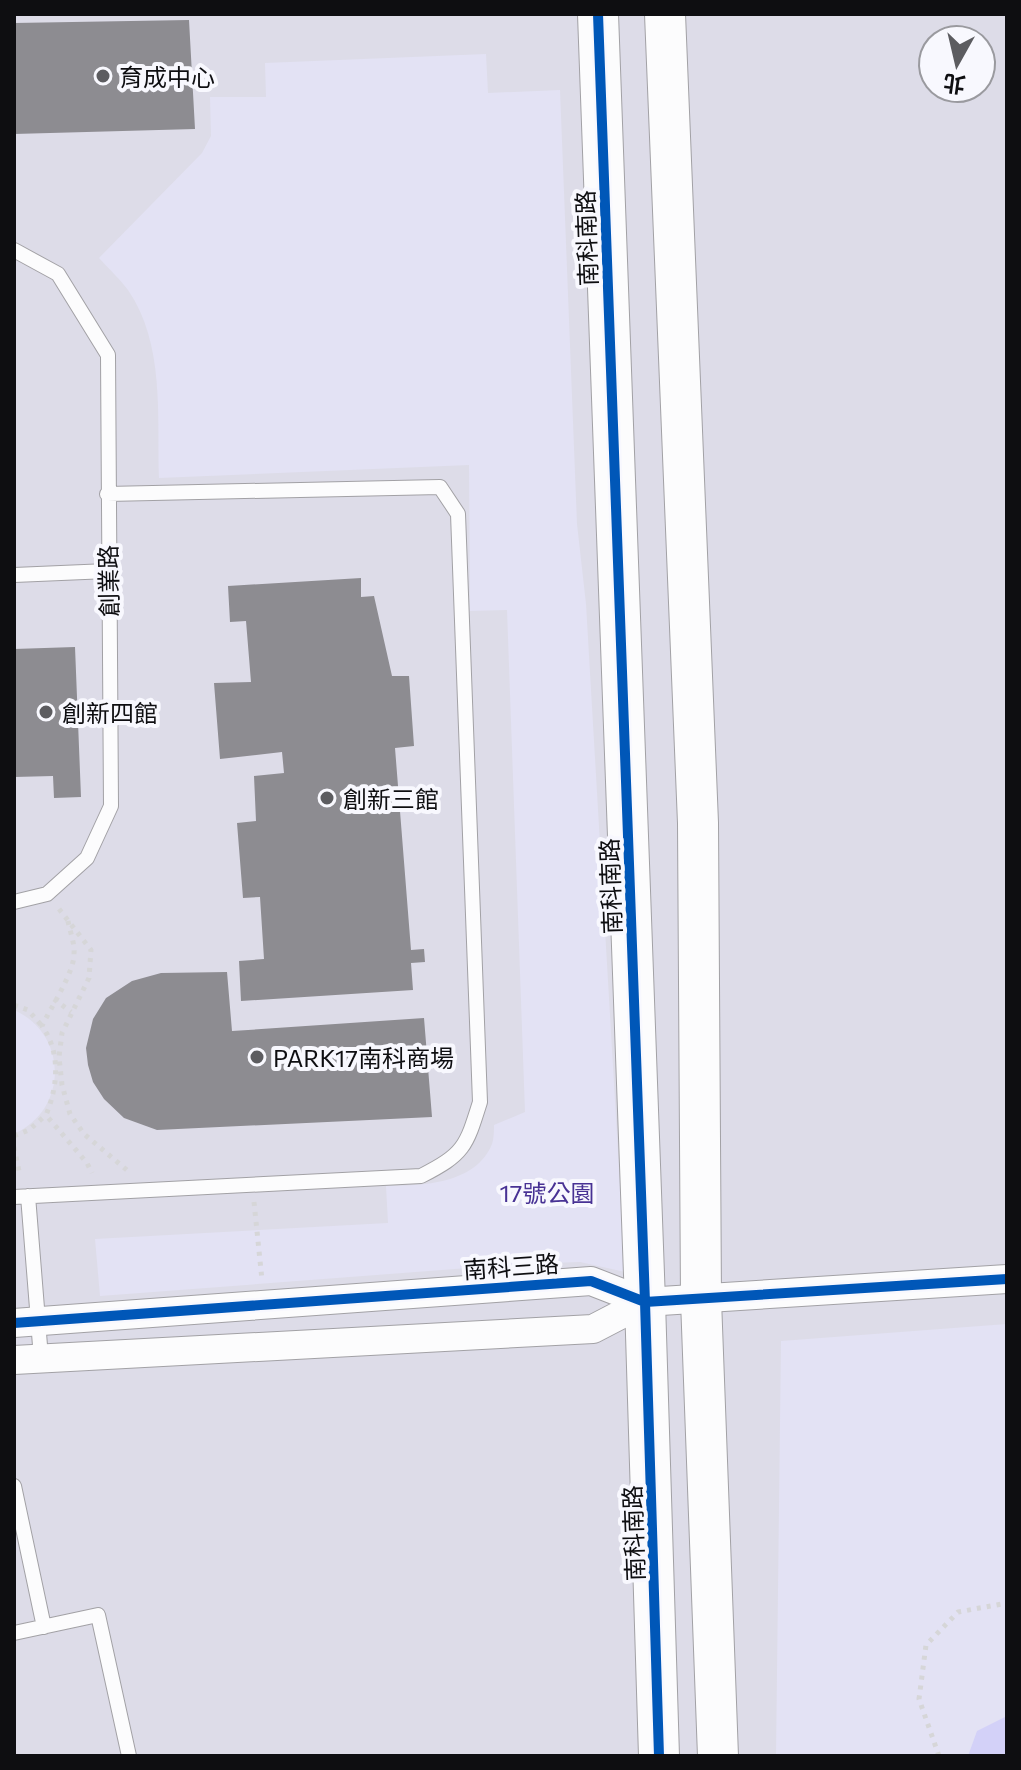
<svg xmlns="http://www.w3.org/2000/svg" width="1021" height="1770" viewBox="0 0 1021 1770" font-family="Commissioner,'Noto Sans TC',sans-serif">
  <rect width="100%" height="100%" fill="#edecf2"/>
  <!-- built -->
  <path fill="#dddce8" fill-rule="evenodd" d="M14 14H1007V1756H14ZM933 40H981V88H933Z"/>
  <!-- green -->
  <path fill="#e3e2f4" d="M486 54 488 93 560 90 577 524 586 604 625 1272 580 1262 521 1264 100 1296 95 1239 388 1223 386 1186C422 1186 476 1184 492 1144 494 1138 494 1130 494 1125L525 1112 507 610 470 611 469 465 159 478C157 416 165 344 128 290 120 279 108 268 99 258L202 153 211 136 210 97H266L265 63Z
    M14 1010C68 1034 69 1109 14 1134Z
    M1007 1324V1756H776L781 1341Z"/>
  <!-- water -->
  <path fill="#d3d1f8" d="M1007 1716V1756H968L977 1731Z"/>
  <!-- building -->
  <path fill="#8d8c91" d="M189 20 195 129 14 134V23Z
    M361 578V597L374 596 392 676H409L414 746 395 748 411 950 424 949 425 962 411 963 413 990 241 1001 239 961 264 959 260 897 243 898 237 823 256 821 254 776 284 773 282 752 220 759 214 683 251 682 246 621 230 622 228 586Z
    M75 647 81 797 54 798 53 776 14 777V649Z
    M227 972 232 1031 424 1018 432 1117 157 1130 124 1118 104 1099 93 1082 88 1065 86 1048 93 1019 106 998 132 981 161 973Z"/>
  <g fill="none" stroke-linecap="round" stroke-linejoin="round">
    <defs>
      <path id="lane" d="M14 250 58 274 108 355 111 806 87 858 47 894 14 902
        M14 575 108 571
        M28 1196 41 1358
        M14 1197 421 1176C464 1154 466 1147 480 1102L458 514 440 487 107 494
        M14 1486 44 1627
        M14 1633 98 1615 129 1756"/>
      <path id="street" d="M14 1323 591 1281 645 1302 1007 1279
        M14 1360 593 1329 645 1302"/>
      <path id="secondary" d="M598 14 645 1302 659 1756
        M665 14 698 823 701 1300 718 1756"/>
    </defs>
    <!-- lane casing -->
    <use href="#lane" stroke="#a2a1a5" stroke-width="16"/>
    <!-- street casing -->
    <use href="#street" stroke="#a2a1a5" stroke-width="30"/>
    <!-- secondary casing -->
    <use href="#secondary" stroke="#a2a1a5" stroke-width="42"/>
    <!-- path -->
    <path stroke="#d6d6d8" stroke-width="5" stroke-dasharray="4 6" stroke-linecap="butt" d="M59 909 91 950 89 978 62 1033 59 1057 62 1085 70 1114 84 1134 128 1171
      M68 921C70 932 75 944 74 954 74 973 51 1007 42 1026 61 1053 58 1086 46 1115L87 1163 92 1173
      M54 999 71 1012
      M14 1005 28 1010 42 1026
      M14 1136 29 1130 46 1115
      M14 1147 20 1176
      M254 1202 262 1280
      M939 1756 919 1699 926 1645 958 1612 1007 1603"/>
    <!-- lane -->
    <use href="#lane" stroke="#fcfcfd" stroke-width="14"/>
    <!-- street -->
    <use href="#street" stroke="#fcfcfd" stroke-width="28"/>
    <!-- secondary -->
    <use href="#secondary" stroke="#fcfcfd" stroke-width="40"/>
    <defs>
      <path id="cycleway" d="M598 14 645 1302 659 1756
        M14 1323 591 1281 645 1302 1007 1279"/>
    </defs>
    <!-- cycleway casing -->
    <use href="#cycleway" stroke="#f8f8fe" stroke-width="15"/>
    <!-- cycleway -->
    <use href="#cycleway" stroke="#0057b8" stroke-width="10"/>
  </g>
  <!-- markers -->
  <g fill="#5c5c60" stroke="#f8f8fe" stroke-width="3">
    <circle cx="103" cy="76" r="8"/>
    <circle cx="46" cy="712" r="8"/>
    <circle cx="327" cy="798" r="8"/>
    <circle cx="257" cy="1057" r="8"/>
  </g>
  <g text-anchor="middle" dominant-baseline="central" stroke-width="8" stroke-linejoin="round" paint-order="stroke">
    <!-- poi labels -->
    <g font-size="24" fill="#0e0e11" stroke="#f8f8fe" text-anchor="start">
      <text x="119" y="76">育成中心</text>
      <text x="62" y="712">創新四館</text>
      <text x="343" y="798">創新三館</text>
      <text x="273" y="1057">PARK17南科商場</text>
    </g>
    <!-- street labels -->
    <g font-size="24" fill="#0e0e11" stroke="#f8f8fe">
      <text transform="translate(586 238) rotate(-92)">南科南路</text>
      <text transform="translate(108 581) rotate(-91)">創業路</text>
      <text transform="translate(610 886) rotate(-92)">南科南路</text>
      <text transform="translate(511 1266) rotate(-4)">南科三路</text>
      <text transform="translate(633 1533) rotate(-92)">南科南路</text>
    </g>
    <!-- park labels -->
    <g font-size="24" fill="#483294" stroke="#f8f8fe">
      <text x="547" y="1192">17號公園</text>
    </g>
  </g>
  <!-- border -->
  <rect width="1021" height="1770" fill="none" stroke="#0e0e11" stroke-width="32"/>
  <!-- north arrow -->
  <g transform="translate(957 64) rotate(188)"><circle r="38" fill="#f8f8fe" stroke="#9a9a9f" stroke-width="2"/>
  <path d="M0-6L14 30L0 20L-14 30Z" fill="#5c5c60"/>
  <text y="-12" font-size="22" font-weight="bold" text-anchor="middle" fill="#0e0e11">北</text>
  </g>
</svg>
